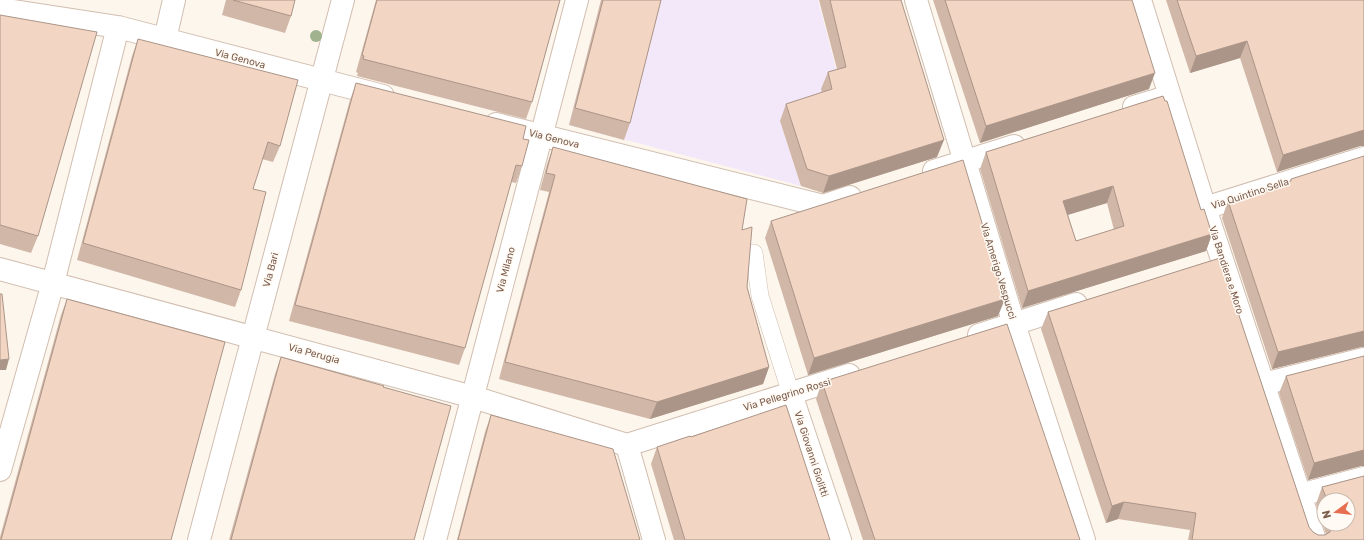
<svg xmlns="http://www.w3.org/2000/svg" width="1364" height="540" viewBox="0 0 1364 540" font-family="Rubik,sans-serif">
  <rect width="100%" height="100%" fill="#fdf6ec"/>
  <!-- education -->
  <path fill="#f3e8fa" d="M601 0H818L840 84 826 106 780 121 801 186 569 125Z"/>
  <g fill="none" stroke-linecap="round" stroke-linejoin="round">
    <defs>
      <path id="service" d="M754 253 760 296 791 394"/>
      <path id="minor" d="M916 0 1014 324 1084 540
        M1140 0 1205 208 1315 540
        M0 9 118 27 383 96
        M165 39 174 0
        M1134 107 1170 96
        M496 124 823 206 850 197
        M934 171 1014 146
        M1205 208 1364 158
        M0 269 473 397 627 445
        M979 335 1076 304
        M1263 384 1364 359
        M791 394 840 540
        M627 445 849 375
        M627 445 654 540
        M0 470 53 283 118 27
        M1300 495 1364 478
        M199 540 343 0
        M435 540 577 0"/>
    </defs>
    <!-- service casing -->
    <use href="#service" stroke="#d1beb0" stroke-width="18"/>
    <!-- minor casing -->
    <use href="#minor" stroke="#d1beb0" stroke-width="24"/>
    <!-- service -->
    <use href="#service" stroke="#fff" stroke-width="17"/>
    <!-- minor -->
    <use href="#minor" stroke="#fff" stroke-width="22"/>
  </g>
  <!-- trees -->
  <circle fill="#a0b28e" cx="316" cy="36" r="6"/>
  <!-- wall -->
  <path fill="#d1b7a8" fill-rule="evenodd" d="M226 0H295L291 16 285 33 222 15Z
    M376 0H560L532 102 526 119 357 76 358 73 356 72Z
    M601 0H661L630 123 624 140 569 125Z
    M819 0H901L937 157 823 193 801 186 780 121 786 104 822 93 821 89 828 72 837 69Z
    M933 0H1132L1149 89 980 143Z
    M1166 0H1364V146H1360L1277 172 1240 58 1190 73Z
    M0 15 38 236 31 253 0 244Z
    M138 39 280 146 273 162 262 159 253 189 241 290 235 307 77 260 132 56Z
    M356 83 523 139 522 166 516 183 511 182 465 348 459 365 289 321 350 100Z
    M1163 96 1201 210 1212 234 1206 251 1022 308 980 169 986 152ZM1107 203 1114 230 1076 241 1068 215Z
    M553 147 742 230 747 287 769 367 763 384 650 419 499 379 549 192 540 190 547 164Z
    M1291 179 1361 347 1272 369 1222 218 1228 201 1290 181Z
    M771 221 998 316 808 375 765 238Z
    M1220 258 1309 527 1313 532 1318 535H1325L1326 534 1316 504 1322 487 1364 476V540H1188L1190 530 1118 519 1106 523 1041 329 1048 312ZM1324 500H1348V524H1324Z
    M67 299 171 540H0V537L61 315Z
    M1364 356V466H1361L1308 480 1279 393 1286 376Z
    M281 357 383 387 414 540H229L275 374Z
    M822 382 1080 540H863L816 399Z
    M491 415 640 540H457L485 432Z
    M691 437 830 540H674L651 464 657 447Z"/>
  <!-- shaded-wall -->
  <path fill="#aa9588" d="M1247 41 1240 58 1190 73 1196 56Z
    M1155 73 1149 89 980 143 986 126Z
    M1364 130V146H1360L1277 172 1283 155Z
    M944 140 937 157 823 193 829 176Z
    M1113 186 1107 203 1057 218 1063 201Z
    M1212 234 1206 251 1022 308 1028 291Z
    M1005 299 998 316 808 375 814 358Z
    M1364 331V347H1361L1272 369 1278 352Z
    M9 359 6 370H0V360Z
    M769 367 763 384 650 419 657 402Z
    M1364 450V466H1361L1308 480 1314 463Z
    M1124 502 1118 519 1106 523 1112 506Z"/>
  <!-- building -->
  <path fill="#f3d5c3" stroke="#aa9588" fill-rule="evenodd" d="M233 0H295L291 16Z
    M377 0H560L532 102 363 59 364 56 362 55Z
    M603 0H661L630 123 575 108Z
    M830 0H901L944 140 829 176 807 169 786 104 832 89 828 72 846 67Z
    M945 0H1132L1155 73 986 126Z
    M1177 0H1364V130L1283 155 1247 41 1196 56Z
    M0 15 97 32 38 236 0 225Z
    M138 39 298 80 280 146 268 142 253 189 266 192 241 290 83 243Z
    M356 83 526 126 523 139 529 140 522 166 516 165 465 348 295 305Z
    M1163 96 1165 101H1167L1201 210 1204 209 1212 234 1028 291 986 152ZM1113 186 1124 226 1076 241 1063 201Z
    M553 147 747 199 742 230 752 227 747 287 769 367 657 402 505 362 555 175 546 173Z
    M1364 156V331L1278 352 1228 201 1291 181V179Z
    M963 160 1005 299 814 358 771 221Z
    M1220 258 1309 527 1313 532 1318 535H1325L1330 532 1333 526V524H1348V500H1327L1322 487 1364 476V540H1192L1196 513 1124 502 1112 506 1048 312Z
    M0 294H2L9 359 0 360Z
    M67 299 225 342 171 540H1Z
    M1007 324 1080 540H875L822 382Z
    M1364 356V450L1314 463 1286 376Z
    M281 357 384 386 383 387 451 406 414 540H231Z
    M786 405 830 540H685L657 447 690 436 691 437Z
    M491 415 613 449 640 540H458Z"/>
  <g text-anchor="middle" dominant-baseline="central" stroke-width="3" stroke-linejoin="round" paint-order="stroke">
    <!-- street labels -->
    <g font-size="10" fill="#7a5c4d" stroke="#fffaf3">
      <text transform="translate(240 59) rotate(15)">Via Genova</text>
      <text transform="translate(554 139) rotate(14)">Via Genova</text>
      <text transform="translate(1250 194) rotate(-18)">Via Quintino Sella</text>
      <text transform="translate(271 270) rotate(-75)">Via Bari</text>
      <text transform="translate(506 270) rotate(-75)">Via Milano</text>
      <text transform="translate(1226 270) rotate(72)">Via Bandiera e Moro</text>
      <text transform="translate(998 271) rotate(73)">Via Amerigo Vespucci</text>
      <text transform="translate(314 354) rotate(15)">Via Perugia</text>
      <text transform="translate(787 395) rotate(-17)">Via Pellegrino Rossi</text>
      <text transform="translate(811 454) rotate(72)">Via Giovanni Giolitti</text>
    </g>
  </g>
  <!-- north arrow -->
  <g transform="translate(1336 512) rotate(255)"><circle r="19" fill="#fffaf3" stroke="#cabbb1"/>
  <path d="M0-3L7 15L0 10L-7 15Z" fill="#e76f51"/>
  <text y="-6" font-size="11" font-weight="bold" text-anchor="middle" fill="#7a5c4d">N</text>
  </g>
</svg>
